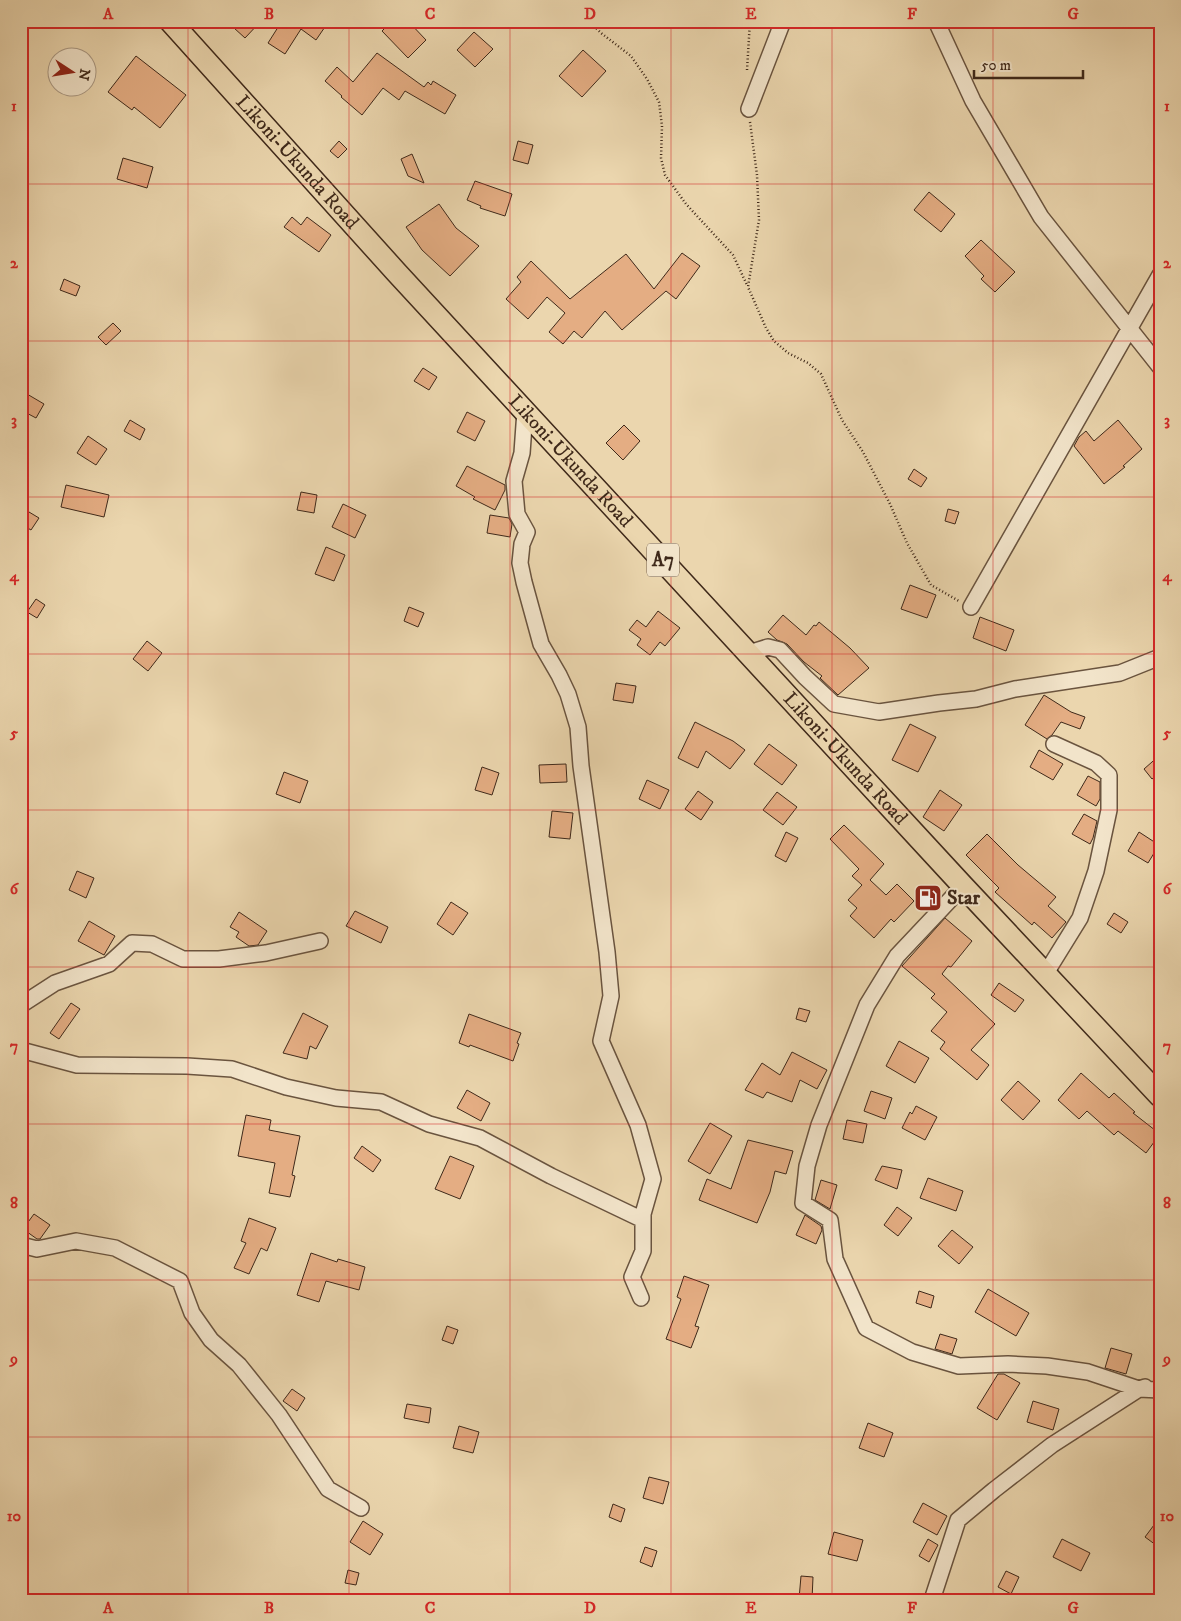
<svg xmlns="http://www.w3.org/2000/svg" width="1181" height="1621" viewBox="0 0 1181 1621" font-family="'IM FELL DW Pica',serif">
  <rect width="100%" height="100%" fill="#ebd6ae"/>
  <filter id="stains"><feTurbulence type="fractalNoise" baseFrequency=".004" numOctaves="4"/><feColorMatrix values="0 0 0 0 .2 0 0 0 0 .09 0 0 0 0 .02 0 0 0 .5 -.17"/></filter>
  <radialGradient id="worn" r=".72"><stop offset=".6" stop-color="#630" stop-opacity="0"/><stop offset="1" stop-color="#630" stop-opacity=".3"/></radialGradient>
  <!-- building -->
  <path fill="#e4ad83" stroke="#3f291a" d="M239 21H261L245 38 234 28Z
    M282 21H329L316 40 301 29 285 54 268 43Z
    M375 21H408L426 40 408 58 382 31 385 28Z
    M474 32 493 49 475 67 457 50Z
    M583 50 606 71 582 97 559 76Z
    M377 53 424 87 428 82 431 85 433 81 456 95 445 114 405 91 399 100 383 88 362 115 341 97 342 96 325 81 337 67 353 82Z
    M136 56 186 95 160 128 134 107 132 110 108 92Z
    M339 141 347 149 338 158 330 151Z
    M518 141 533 145 528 164 513 160Z
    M412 154 424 183 408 176 401 159Z
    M123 158 153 167 147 188 117 179Z
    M475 181 512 194 505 216 480 208 481 206 467 200Z
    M929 192 955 214 941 232 914 210Z
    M439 204 456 228 479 246 450 276 422 250 406 227Z
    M292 217 301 225 307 217 331 235 319 252 284 227Z
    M981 240 1015 272 995 292 981 279 984 276 965 256Z
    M682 253 700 266 676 299 666 291 622 330 605 311 582 338 574 331 563 344 549 332 565 313 547 297 528 319 506 299 521 282 517 277 531 261 570 299 626 254 654 289Z
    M64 279 80 286 76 296 60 290Z
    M113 323 121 331 106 345 98 337Z
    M423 368 437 377 429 390 414 381Z
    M27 394 44 404 36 418 21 410V404Z
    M467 412 485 421 475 441 457 432Z
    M130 420 145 429 140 440 124 431Z
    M1118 420 1142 449 1123 466 1125 467 1104 484 1074 446 1079 437 1086 431 1094 441Z
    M624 425 640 441 623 460 606 443Z
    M88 436 107 449 96 465 77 453Z
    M467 466 505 485V490L495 510 473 499 475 497 456 486Z
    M914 469 927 478 921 487 908 479Z
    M66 485 109 495 104 517 61 507Z
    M301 492 317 495 314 513 297 510Z
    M343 504 366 515 355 538 332 527Z
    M948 509 959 512 955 524 945 521Z
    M29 512 39 518 31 530 21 524Z
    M490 515 509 518 512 524 510 537 487 533Z
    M326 547 345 555 334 581 315 574Z
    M910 585 936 595 927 618 901 609Z
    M36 599 45 605 37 618 27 612Z
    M409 607 424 613 418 627 404 621Z
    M658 611 680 628 665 646 660 642 650 655 637 645 641 639 629 630 637 620 646 627Z
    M783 615 806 635 814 625 816 626 819 622 850 648 869 668 838 695 820 678 822 676 804 662 787 644 777 640 768 632Z
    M980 617 1014 630 1006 651 973 638Z
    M147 641 162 653 148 671 133 659Z
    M616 683 636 686 633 703 613 700Z
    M1044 695 1071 712 1085 717 1080 729 1061 722 1052 735 1047 739 1025 725Z
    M695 722 733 741 745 750 730 769 706 751 698 768 678 758Z
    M910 724 936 737 918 772 892 760Z
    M769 744 797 765 782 785 754 764Z
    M1039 750 1063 764 1053 780 1030 767Z
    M1160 755V773L1152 779 1144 769Z
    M566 764 567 782 540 783 539 765Z
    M482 767 499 773 492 795 475 790Z
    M284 772 308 781 300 803 276 794Z
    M1088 776 1100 782V799L1096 806 1077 795Z
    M647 780 669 790 660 809 639 799Z
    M940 790 962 805 944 831 923 817Z
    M698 791 713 802 701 820 685 809Z
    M777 792 797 807 783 825 763 810Z
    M552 811 573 813 570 839 549 837Z
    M1084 814 1097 821 1093 838 1090 844 1072 834Z
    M844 825 884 864 870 880 886 895 897 884 914 901 894 922 891 919 874 938 850 916 857 908 848 900 862 885 852 876 859 869 830 839Z
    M786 832 798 838 786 862 775 856Z
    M1139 832 1159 845 1148 863 1128 851Z
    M987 834 1018 865 1056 897 1048 906 1066 922 1052 938 1034 922 1032 925 995 892 999 888 966 855Z
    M77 871 94 878 86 898 69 890Z
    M451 902 468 913 453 935 437 924Z
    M355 911 388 927 381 943 346 926Z
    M239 912 267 931 258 945 249 946 236 937 239 932 230 927Z
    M1114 913 1128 922 1121 933 1107 924Z
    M945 918 972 941 951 967 948 966 942 974 995 1024 971 1050 989 1065 977 1080 940 1049 945 1042 931 1031 947 1012 931 998 935 994 902 966Z
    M89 921 115 936 104 955 78 941Z
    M999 983 1024 1000 1015 1012 991 995Z
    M71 1003 80 1009 59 1039 50 1033Z
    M799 1008 810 1011 806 1022 796 1019Z
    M303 1013 328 1026 316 1049 310 1046 307 1059 283 1053Z
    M469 1014 521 1033 517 1043 519 1044 513 1061 470 1045 469 1047 459 1043Z
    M899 1041 929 1058 915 1083 886 1066Z
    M792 1052 827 1070 817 1089 800 1080 792 1102 767 1092 763 1098 745 1090 762 1063 780 1075Z
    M1081 1073 1109 1098 1114 1093 1135 1112 1133 1113 1160 1134 1146 1153 1118 1131 1114 1135 1087 1111 1079 1119 1058 1100Z
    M1018 1081 1040 1101 1023 1120 1001 1100Z
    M467 1090 490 1103 481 1121 457 1108Z
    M871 1091 892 1098 885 1119 864 1111Z
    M916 1106 937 1117 925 1140 902 1128 910 1112 912 1114Z
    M246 1115 271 1120 269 1130 300 1136 292 1175 295 1176 290 1197 269 1193 275 1163 238 1156Z
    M847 1120 867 1124 863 1143 843 1139Z
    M710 1123 732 1136 710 1174 688 1161Z
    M748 1140 793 1151 786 1174 775 1171 770 1192 757 1223 699 1200 707 1179 731 1189Z
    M362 1146 381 1160 373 1172 354 1158Z
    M450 1156 474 1166 460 1199 435 1189Z
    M882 1166 902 1170 897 1189 875 1180Z
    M928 1178 963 1191 956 1211 920 1198Z
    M821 1180 837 1185 830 1209 815 1200Z
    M897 1207 912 1218 898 1236 884 1225Z
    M34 1214 50 1225 40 1239H37L23 1229Z
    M805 1215 821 1226 822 1230 816 1244 796 1235Z
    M249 1218 276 1228 267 1251 261 1248 249 1274 234 1268 246 1243 241 1241Z
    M952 1230 973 1247 959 1264 938 1246Z
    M311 1253 337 1262 338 1259 365 1267 359 1290 326 1281 319 1302 297 1295Z
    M684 1276 709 1285 695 1326 699 1327 691 1348 666 1339 681 1299 677 1297Z
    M988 1289 1029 1313 1016 1336 975 1312Z
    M919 1291 934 1296 931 1308 916 1303Z
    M447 1326 458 1330 453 1344 442 1340Z
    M940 1334 957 1339 952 1354 935 1349Z
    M1111 1348 1132 1354 1126 1374 1105 1368Z
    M998 1374H1004L1020 1383 997 1420 977 1408Z
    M292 1389 305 1398 297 1411 283 1401Z
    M1033 1401 1059 1409 1053 1430 1027 1422Z
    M407 1404 431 1408 429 1423 404 1418Z
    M868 1423 893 1433 884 1457 859 1448Z
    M459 1426 479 1432 473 1453 453 1448Z
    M649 1477 669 1482 663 1504 643 1498Z
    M923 1503 947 1516 937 1535 913 1522Z
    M613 1504 625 1509 621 1522 609 1517Z
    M1160 1517V1548L1145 1537Z
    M363 1521 383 1534 370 1555 350 1542Z
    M834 1532 863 1540 857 1561 828 1554Z
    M928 1539 938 1545 929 1562 919 1556Z
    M1062 1539 1090 1553 1081 1571 1053 1557Z
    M645 1547 657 1551 652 1567 640 1562Z
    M348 1570 359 1573 356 1585 345 1583Z
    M1006 1571 1019 1577 1011 1594 998 1587Z
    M801 1576 813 1577 812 1600 799 1599Z"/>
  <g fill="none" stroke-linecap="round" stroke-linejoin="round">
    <defs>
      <path id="minor" d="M936 21 973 101 1041 217 1160 367
        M749 109 783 21
        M525 411 522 453 514 481 517 514 527 532 522 544 520 563 524 582 541 644 559 675 568 694 578 727 581 766 607 952 611 996 601 1041 638 1125 653 1179 643 1214V1251L632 1277 641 1298
        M971 607 1160 275
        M749 653 768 647 780 650 805 677 834 704 879 712 939 703 976 699 1015 689 1120 673 1160 657
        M963 886 897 956 867 1005 819 1125 807 1166 803 1203 830 1220 835 1259 866 1328 912 1352 959 1366 1008 1364 1047 1366 1088 1372 1139 1389 1160 1390
        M1046 973 1080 918 1096 871 1109 810V775L1096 763 1054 744
        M21 1005 55 983 109 964 132 943 152 944 183 959H219L266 953 320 941
        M21 1050 77 1065 187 1066 232 1069 286 1087 336 1098 381 1102 429 1124 480 1138 551 1176 643 1220
        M21 1245 37 1249 76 1241 115 1248 180 1281 192 1313 211 1340 239 1365 279 1415 328 1489 361 1508
        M932 1600 958 1520 994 1490 1052 1445 1139 1389 1145 1387"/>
      <g id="highway">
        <path id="s1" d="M170 21 397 273 963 886 1160 1096"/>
      </g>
    </defs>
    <!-- minor casing -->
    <use href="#minor" stroke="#6a543f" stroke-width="18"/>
    <!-- highway casing -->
    <use href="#highway" stroke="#3f291a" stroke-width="24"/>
    <!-- path -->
    <path stroke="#3f291a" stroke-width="2.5" stroke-dasharray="1 2.5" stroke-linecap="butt" d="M589 21 601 33 631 56 647 79 659 102 662 126 661 158 665 175 686 204 733 255 747 285
      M747 70 750 21
      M750 122 757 175 759 220 748 287 766 328 774 341 788 353 808 363 821 374 842 420 863 452 890 504 907 543 931 585 959 601"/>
    <!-- minor -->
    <use href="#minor" stroke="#f2e4ca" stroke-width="15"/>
    <!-- highway -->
    <use href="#highway" stroke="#ebd6ae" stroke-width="21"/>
  </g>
  <!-- grid -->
  <path fill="none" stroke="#d62828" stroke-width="1" stroke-opacity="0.55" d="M188 21V1600M349 21V1600M510 21V1600M671 21V1600M832 21V1600M993 21V1600M21 184H1160M21 341H1160M21 497H1160M21 654H1160M21 810H1160M21 967H1160M21 1124H1160M21 1280H1160M21 1437H1160"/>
  <!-- icons -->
  <defs>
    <symbol id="fuel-square" viewBox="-11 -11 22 22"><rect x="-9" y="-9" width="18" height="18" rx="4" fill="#8f2418" stroke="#f2e4ca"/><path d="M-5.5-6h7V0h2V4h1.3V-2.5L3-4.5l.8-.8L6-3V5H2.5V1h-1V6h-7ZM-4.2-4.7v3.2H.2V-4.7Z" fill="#fff"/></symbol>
  </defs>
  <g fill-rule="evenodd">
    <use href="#fuel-square" x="912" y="882" width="32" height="32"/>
  </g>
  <g text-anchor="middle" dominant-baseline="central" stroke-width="4" stroke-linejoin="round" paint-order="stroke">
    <!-- shield labels -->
    <rect fill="#f2e4ca" stroke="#75614f" stroke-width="1" x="647" y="543.5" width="32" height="33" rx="4"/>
    <g font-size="19" font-weight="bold" fill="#3f291a">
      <text x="663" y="560">A7</text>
    </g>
    <!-- street labels -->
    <g font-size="20" fill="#3f291a" stroke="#f2e4ca">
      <text stroke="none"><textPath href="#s1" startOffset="190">Likoni-Ukunda Road</textPath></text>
      <text stroke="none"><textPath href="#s1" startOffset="595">Likoni-Ukunda Road</textPath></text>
      <text stroke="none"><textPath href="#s1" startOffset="1000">Likoni-Ukunda Road</textPath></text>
    </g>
    <!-- poi labels -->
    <g font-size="20" font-weight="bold" fill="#3f291a" stroke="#f2e4ca" text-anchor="start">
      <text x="947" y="898">Star</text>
    </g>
  </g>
  <!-- margin -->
  <rect width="1181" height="1621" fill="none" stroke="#ebd6ae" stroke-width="55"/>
  <!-- north arrow -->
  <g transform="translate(72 72) rotate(102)"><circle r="24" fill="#f2e4ca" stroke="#aa9984"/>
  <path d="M0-4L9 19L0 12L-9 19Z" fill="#8f2418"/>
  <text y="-8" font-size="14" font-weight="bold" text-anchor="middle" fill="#3f291a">N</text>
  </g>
  <!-- scale -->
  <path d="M974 70v8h109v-8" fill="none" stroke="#3f291a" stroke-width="2.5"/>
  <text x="981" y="70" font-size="15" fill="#3f291a" stroke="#f2e4ca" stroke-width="4" paint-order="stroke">50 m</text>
  <rect x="28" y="28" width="1126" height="1566" fill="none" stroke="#d62828" stroke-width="2"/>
  <g font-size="16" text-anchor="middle" font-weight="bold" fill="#d62828">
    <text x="108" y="19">A</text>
    <text x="269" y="19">B</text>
    <text x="430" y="19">C</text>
    <text x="590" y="19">D</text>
    <text x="751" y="19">E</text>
    <text x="912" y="19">F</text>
    <text x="1073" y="19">G</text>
    <text x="14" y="111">1</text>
    <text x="1167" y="111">1</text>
    <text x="14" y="268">2</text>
    <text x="1167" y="268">2</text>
    <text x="14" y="425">3</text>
    <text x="1167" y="425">3</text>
    <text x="14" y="581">4</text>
    <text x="1167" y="581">4</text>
    <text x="14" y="738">5</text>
    <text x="1167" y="738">5</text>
    <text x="14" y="894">6</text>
    <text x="1167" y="894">6</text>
    <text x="14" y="1051">7</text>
    <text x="1167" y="1051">7</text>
    <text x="14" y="1208">8</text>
    <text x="1167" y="1208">8</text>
    <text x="14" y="1364">9</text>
    <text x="1167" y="1364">9</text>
    <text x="14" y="1521">10</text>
    <text x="1167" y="1521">10</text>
    <text x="108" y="1613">A</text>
    <text x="269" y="1613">B</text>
    <text x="430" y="1613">C</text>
    <text x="590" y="1613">D</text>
    <text x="751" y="1613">E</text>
    <text x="912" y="1613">F</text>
    <text x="1073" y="1613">G</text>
  </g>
  <rect width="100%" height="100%" filter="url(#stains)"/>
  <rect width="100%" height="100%" fill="url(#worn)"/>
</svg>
